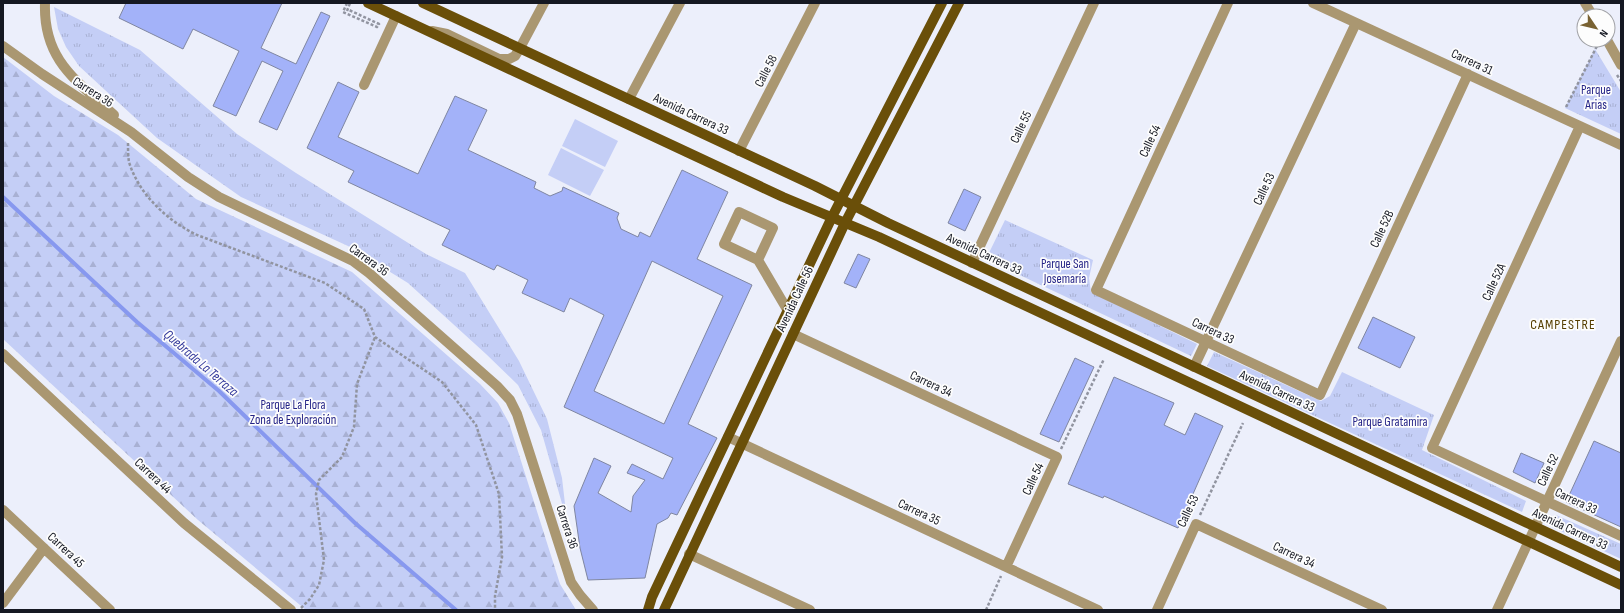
<svg xmlns="http://www.w3.org/2000/svg" width="1624" height="613" viewBox="0 0 1624 613" font-family="'Sofia Sans Condensed',sans-serif">
  <defs>
    <pattern id="grass-tufts" width="24" height="20" patternUnits="userSpaceOnUse"><rect width="24" height="20" fill="#c4cef6"/><path d="M3 7l-1-3M5 7V3M7 7l1-3M15 17l-1-3M17 17v-4M19 17l1-3" fill="none" stroke="#a8b0d3"/></pattern>
    <pattern id="forest-firs" width="22" height="20" patternUnits="userSpaceOnUse"><rect width="22" height="20" fill="#c4cef6"/><path d="M5 1l3.5 6h-7zM16 11l3.5 6h-7z" fill="#a8b0d3"/></pattern>
  </defs>
  <rect width="100%" height="100%" fill="#eceffb"/>
  <!-- grass -->
  <path fill="url(#grass-tufts)" d="M54 7 140 50 237 134 296 173 426 254 465 273 519 361 547 419 562 478 567 521 541 430 518 385 486 354 408 283 348 246 241 197 157 138 79 66 66 47 58 29Z
    M1595 49 1621 92V134L1565 108Z
    M1005 220 1093 260 1089 278 1091 292 1197 344 1191 356 986 259Z
    M1214 352 1321 401 1330 396 1342 372 1434 415 1422 450 1526 501 1522 512 1207 366Z
    M1556 515 1621 544V559L1552 527Z"/>
  <!-- forest -->
  <path fill="url(#forest-firs)" d="M3 57 54 96 118 135 196 199 352 272 480 384 498 403 509 423 560 584 576 610H306L198 520 3 339Z"/>
  <!-- pitch -->
  <path fill="#c4cef6" d="M575 119 618 141 605 167 562 146Z
    M561 148 604 170 590 196 548 175Z"/>
  <g fill="none" stroke-linecap="round" stroke-linejoin="round">
    <!-- stream -->
    <path stroke="#8798ef" stroke-width="4" d="M3 197 137 322 219 391 355 523 456 610"/>
  </g>
  <!-- building -->
  <path fill="#a3b2f9" stroke="#7f86a1" fill-rule="evenodd" d="M126 3H282L261 48 296 64 321 12 330 16 277 130 259 122 283 71 262 61 236 116 213 106 239 51 193 29 183 49 119 18Z
    M338 82 359 92 338 137 418 174 455 96 487 110 468 150 536 182 534 188 550 196 562 191 563 187 619 213 617 218 621 229 638 237 640 232 650 237 682 170 728 192 697 259 752 285 688 424 717 438 677 515 671 513 668 518 657 524 645 578 588 580 580 548 574 506 594 458 611 466 598 493 631 512 633 496 645 480 627 473 632 464 663 479 673 458 564 407 604 315 570 298 564 312 522 293 528 280 497 265 494 270 442 245 450 230 348 182 354 171 307 148ZM652 261 723 296 664 424 594 391Z
    M964 189 981 197 965 231 948 223Z
    M858 254 870 259 856 288 844 283Z
    M1373 317 1415 337 1400 368 1358 348Z
    M1075 358 1094 367 1059 442 1040 434Z
    M1114 377 1174 403 1164 425 1185 435 1195 413 1223 426 1178 528 1104 496 1103 498 1068 484Z
    M1594 441 1621 453V527L1566 502Z
    M1521 453 1544 463 1535 483 1513 472Z"/>
  <g fill="none" stroke-linecap="round" stroke-linejoin="round">
    <!-- path -->
    <path stroke="#9194a0" stroke-width="2.5" stroke-dasharray="3 2" stroke-linecap="butt" d="M347 3 343 12 377 27 379 24 347 9
      M347 11 350 3
      M1617 75 1621 81
      M1566 107 1597 46
      M128 143C128 149 128 156 129 162 139 195 168 221 197 235L325 283 364 309 375 337 442 382 476 425 499 494 502 557 495 596V610
      M1061 449 1104 359
      M1200 515 1243 423
      M301 608 310 599 319 585 324 560 316 494 319 480 342 457 354 427 357 384 375 337
      M986 610 1001 576"/>
    <!-- minor -->
    <path stroke="#aa9771" stroke-width="10" d="M45 3C43 60 76 80 114 115
      M1228 3 1096 290 1320 395 1468 74
      M1313 3 1621 145
      M1585 3 1593 16
      M432 31 447 34 499 59H509L515 56 520 48 544 3
      M1607 40 1621 65
      M3 46 42 74 131 132 188 177 219 197 353 261 369 273 497 386 510 400 517 414 571 582 580 595 593 610
      M364 85 396 16
      M629 99 680 3
      M1580 126 1432 448 1621 536
      M739 151 815 3
      M739 212 773 228 758 260 724 244Z
      M758 260 788 311
      M972 263 1094 3
      M793 334 1057 457 1006 567
      M3 354 184 523 291 610
      M1194 367 1356 23
      M728 437 1098 610
      M3 510 110 610
      M689 554 810 610
      M3 603 44 548
      M1157 610 1196 524 1382 610
      M1497 610 1621 341"/>
    <!-- major -->
    <path stroke="#6a4f09" stroke-width="10" d="M368 3 783 197 879 237 1621 585
      M423 3 815 186 888 223 1621 567
      M648 610 652 597 832 217 942 3
      M664 610 845 223 959 3"/>
  </g>
  <g text-anchor="middle" dominant-baseline="central" stroke-width="3.5" stroke-linejoin="round" paint-order="stroke">
    <!-- street labels -->
    <g font-size="13" fill="#151822" stroke="#fdfdfd">
      <text transform="translate(1472 62) rotate(25)">Carrera 31</text>
      <text transform="translate(766 71) rotate(-63)">Calle 58</text>
      <text transform="translate(93 92) rotate(32)">Carrera 36</text>
      <text transform="translate(691 114) rotate(25)">Avenida Carrera 33</text>
      <text transform="translate(1021 127) rotate(-65)">Calle 55</text>
      <text transform="translate(1150 141) rotate(-65)">Calle 54</text>
      <text transform="translate(1264 189) rotate(-65)">Calle 53</text>
      <text transform="translate(1382 229) rotate(-65)">Calle 52B</text>
      <text transform="translate(984 254) rotate(25)">Avenida Carrera 33</text>
      <text transform="translate(369 260) rotate(36)">Carrera 36</text>
      <text transform="translate(1494 282) rotate(-65)">Calle 52A</text>
      <text transform="translate(795 299) rotate(-65)">Avenida Calle 56</text>
      <text transform="translate(1213 331) rotate(25)">Carrera 33</text>
      <text transform="translate(931 384) rotate(25)">Carrera 34</text>
      <text transform="translate(1277 391) rotate(25)">Avenida Carrera 33</text>
      <text transform="translate(1548 470) rotate(-65)">Calle 52</text>
      <text transform="translate(153 476) rotate(43)">Carrera 44</text>
      <text transform="translate(1033 479) rotate(-65)">Calle 54</text>
      <text transform="translate(1576 501) rotate(25)">Carrera 33</text>
      <text transform="translate(1188 511) rotate(-65)">Calle 53</text>
      <text transform="translate(919 512) rotate(25)">Carrera 35</text>
      <text transform="translate(567 527) rotate(72)">Carrera 36</text>
      <text transform="translate(1570 529) rotate(25)">Avenida Carrera 33</text>
      <text transform="translate(66 550) rotate(43)">Carrera 45</text>
      <text transform="translate(1294 555) rotate(25)">Carrera 34</text>
    </g>
    <!-- park labels -->
    <g font-size="13" fill="#252487" stroke="#fdfdfd">
      <text x="1596" y="90">Parque<tspan x="1596" dy="15">Arias</tspan></text>
      <text x="1065" y="264">Parque San<tspan x="1065" dy="15">Josemaría</tspan></text>
      <text x="293" y="405">Parque La Flora<tspan x="293" dy="15">Zona de Exploración</tspan></text>
      <text x="1390" y="422">Parque Gratamira</text>
    </g>
    <!-- neighbourhood labels -->
    <g font-size="14" letter-spacing="1" fill="#563e00" stroke="#fdfdfd">
      <text x="1563" y="324">CAMPESTRE</text>
    </g>
    <!-- water labels -->
    <g font-size="14" font-style="italic" fill="#33399b" stroke="#fdfdfd">
      <text transform="translate(201 363) rotate(41)">Quebrada La Terraza</text>
    </g>
  </g>
  <!-- border -->
  <rect width="1624" height="613" fill="none" stroke="#151822" stroke-width="8"/>
  <!-- north arrow -->
  <g transform="translate(1596 28) rotate(125)"><circle r="19" fill="#fdfdfd" stroke="#a0a1a5"/>
  <path d="M0-3L7 15L0 10L-7 15Z" fill="#796232"/>
  <text y="-6" font-size="11" font-weight="bold" text-anchor="middle" fill="#151822">N</text>
  </g>
</svg>
